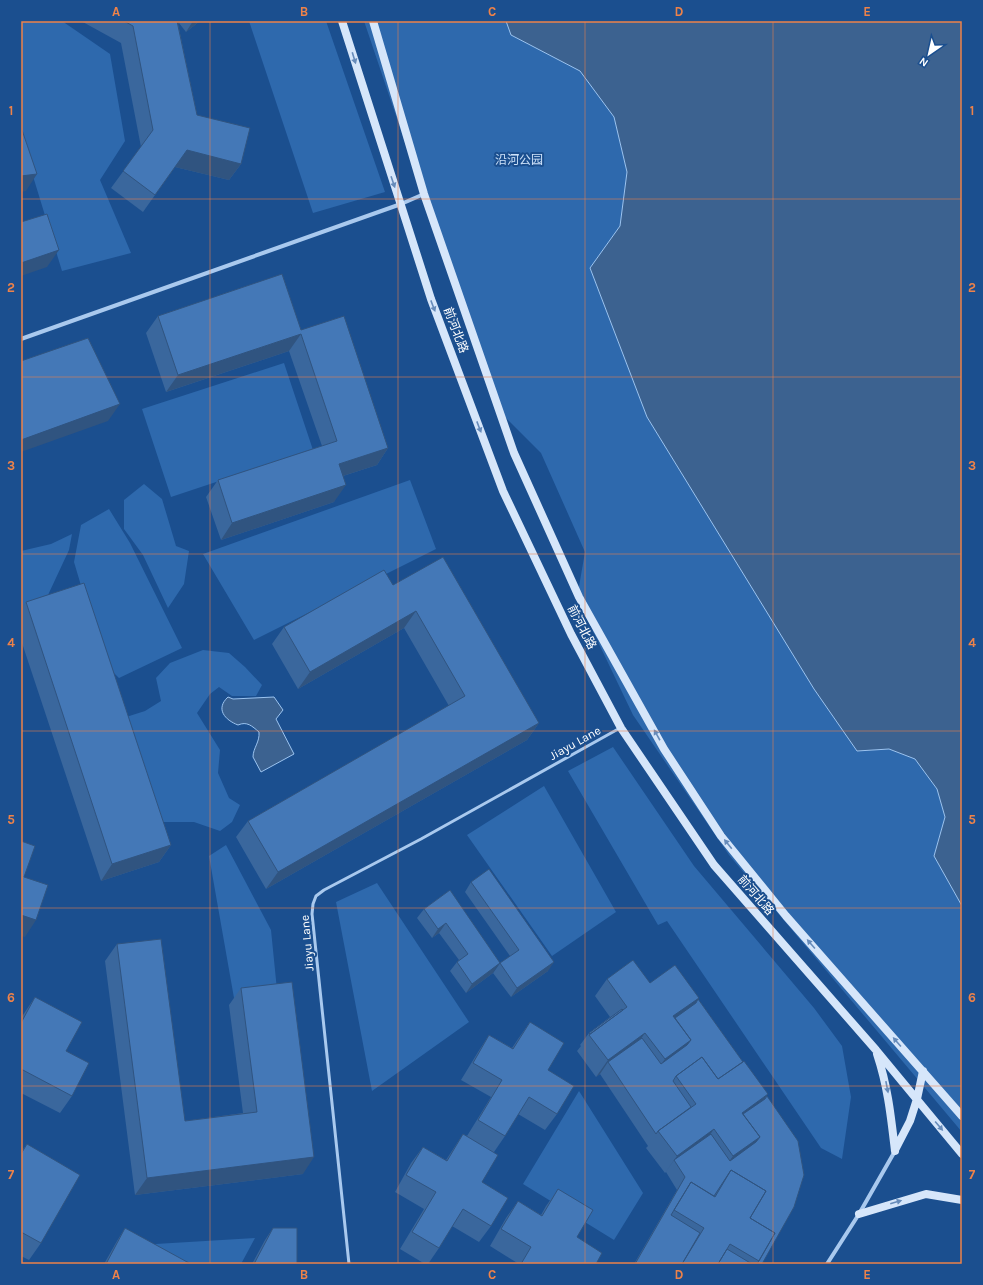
<svg xmlns="http://www.w3.org/2000/svg" width="983" height="1285" viewBox="0 0 983 1285" font-family="Karla,'Noto Sans SC',sans-serif">
  <rect width="100%" height="100%" fill="#1b4f8f"/>
  <!-- green -->
  <path fill="#2e69ad" d="M21 21H62L110 54 125 141 100 180 131 253 62 271 21 137Z
    M249 21H326L385 192 313 213Z
    M364 21H507L511 35 580 71 614 117 627 172 620 226 590 268 647 417 814 689 857 751 889 749 915 759 937 789 945 817 934 856 962 906V1132L729 855 633 715 577 598 585 552 541 453 497 409 422 193Z
    M284 363 313 450 171 497 142 409Z
    M410 480 436 549 254 640 203 554Z
    M144 484 162 499 176 546 189 551 184 584 168 608 143 555 124 529V500Z
    M109 509 130 543 182 648 119 678 104 663 74 562 81 525Z
    M72 534 69 550 48 595 21 608V551L51 544Z
    M203 650 229 653 245 667 262 685 256 696H232L219 687 210 694 197 713 220 750 218 773 229 798 240 805 232 822 220 831 194 822H162L123 718 145 711 161 701 156 678 170 663Z
    M613 747 694 866 814 1008 842 1046 851 1097 842 1159 821 1148 667 921 658 925 568 771Z
    M544 786 616 912 552 956 467 835Z
    M226 845 271 930 277 990 234 998 209 856Z
    M377 883 469 1022 372 1091 336 902Z
    M579 1091 643 1193 614 1240 523 1184Z
    M255 1238 241 1264H173L139 1245Z"/>
  <!-- water -->
  <path fill="#3c6290" stroke="#9cc4f0" d="M506 21H962V906L934 856 945 817 937 789 915 759 889 749 857 751 814 689 647 417 590 268 620 226 627 172 614 117 580 71 511 35Z
    M228 697 233 699 274 697 283 710 276 719 294 754 261 772 253 757C253 748 260 742 259 732 252 726 247 721 238 725 225 720 215 709 228 697Z"/>
  <g fill="none" stroke-linecap="round" stroke-linejoin="round">
    <!-- service -->
    <path stroke="#a9c9ee" stroke-width="3" d="M349 1264 312 914 313 904 316 896 324 890 421 839 620 728"/>
    <!-- minor -->
    <path stroke="#a9c9ee" stroke-width="4" d="M21 339 401 204 424 194
      M827 1264 859 1214 895 1151"/>
    <!-- secondary -->
    <path stroke="#d6e6fa" stroke-width="8" d="M342 21 431 299 503 491 571 634 621 728 714 865 876 1050 962 1154
      M373 21 424 194 514 453 579 597 664 749 721 836 786 916 962 1116
      M877 1054C888 1087 891 1117 895 1151
      M895 1150 910 1121 917 1099 923 1071
      M859 1214 926 1194 962 1200"/>
  </g>
  <!-- wall -->
  <path fill="#3a679d" d="M81 21H200L186 32 179 23 178 24 197 115 241 164 229 180 175 167 143 212 111 188 141 147 121 43Z
    M158 316 301 330 388 448 377 465 343 476 334 502 221 540 206 497 218 480 322 446 289 351 166 392 146 333Z
    M393 585 539 723 527 740 266 889 236 837 248 821 449 706 404 628 298 689 272 644 284 627Z
    M26 602 171 845 159 862 101 881 21 640V608Z
    M471 882 548 971 511 997 493 973 500 963 510 956 465 892Z
    M450 890 493 973 466 993 450 971 457 962 459 960 439 933 432 938 417 918 424 909Z
    M117 944 185 1121 243 1113 229 1005 241 988 303 1174 135 1195 105 961Z
    M607 979 650 983 698 999 767 1096 762 1264H634L677 1190 666 1172 665 1173 646 1148 648 1146 600 1074 596 1077 577 1051 581 1046 580 1045 589 1033 610 1017 595 996Z
    M35 997 66 1051 72 1096 60 1113 21 1093V1018Z
    M530 1022 548 1070 557 1114 545 1130 518 1114 505 1136 494 1152 482 1182 491 1226 479 1242 452 1226 439 1248 428 1264H425L400 1249 424 1209 395 1192 411 1163 423 1147 446 1160 463 1134 467 1136 491 1097 461 1080 478 1052 489 1035 512 1048 518 1039Z
    M27 1144 41 1243 29 1260 21 1256V1152Z
    M558 1189 577 1237 596 1264H519L490 1246 506 1218 518 1201 541 1215 546 1206Z
    M125 1228 189 1264H104L117 1241Z
    M273 1228 297 1264H252L265 1240Z"/>
  <!-- shaded-wall -->
  <path fill="#305480" d="M174 21H181L179 23 164 34Z
    M193 21H200L186 32Z
    M187 150 241 164 229 180 175 167 143 212Z
    M37 174 26 191 21 192V176Z
    M59 250 47 267 21 276V263Z
    M301 334 289 351 166 392 178 375Z
    M120 404 108 421 21 452V440Z
    M388 448 377 465 327 481 339 464Z
    M346 485 334 502 221 540 232 523Z
    M416 611 404 628 298 689 310 672Z
    M539 723 527 740 266 889 278 872Z
    M171 845 159 862 101 881 112 864Z
    M21 915 36 920 25 937 21 936Z
    M446 923 439 933 432 938 438 929Z
    M554 962 548 971 511 997 517 988Z
    M500 963 493 973 466 993 472 984Z
    M699 998 687 1015 673 1025V1016Z
    M645 1033 633 1050 608 1062 600 1074 596 1077 608 1060Z
    M691 1040 679 1057 653 1076 665 1059Z
    M768 1094 756 1111 742 1121V1113Z
    M714 1129 702 1146 674 1160 665 1173 677 1156Z
    M760 1137 748 1154 721 1173 733 1156Z
    M314 1157 303 1174 135 1195 147 1178Z"/>
  <!-- building -->
  <path fill="#4478b7" stroke="#305480" d="M124 21H177L197 115 250 128 241 164 187 150 155 195 123 171 153 130 133 26Z
    M21 130H22L37 174 21 176Z
    M47 214 59 250 21 263V222Z
    M282 274 301 330 344 316 388 448 339 464 346 485 232 523 218 480 337 441 301 334 178 375 158 316Z
    M88 338 120 404 21 440V361Z
    M443 557 539 723 278 872 248 821 465 696 416 611 310 672 284 627 384 570 393 585Z
    M84 583 171 845 112 864 26 602Z
    M21 841 35 846 24 877 48 885 36 920 21 915Z
    M489 869 554 962 517 988 500 963 519 950 471 882Z
    M450 890 500 963 472 984 457 962 468 954 446 923 438 929 424 909Z
    M161 939 185 1121 257 1112 241 988 292 982 314 1157 147 1178 117 944Z
    M633 960 650 983 675 965 699 998 673 1016 691 1040 665 1059 645 1033 608 1060 589 1035 627 1007 607 979Z
    M35 997 82 1022 66 1051 89 1063 72 1096 21 1069V1023Z
    M698 999 743 1062 718 1079 702 1057 676 1076 673 1081 691 1107 658 1131 656 1134 608 1062 642 1038 661 1064 687 1045 691 1040 675 1018 696 1003Z
    M622 1009 623 1010 590 1034 589 1033Z
    M530 1022 564 1043 548 1070 574 1086 557 1114 529 1097 505 1136 478 1120 502 1080 473 1063 489 1035 513 1049Z
    M702 1057 718 1079 744 1061 768 1094 742 1113 760 1137 733 1156 714 1129 677 1156 658 1131 696 1104 676 1076Z
    M767 1096 798 1141 804 1175 794 1207 762 1264H757L775 1233 750 1218 766 1191 731 1170 714 1196 691 1182 671 1215 700 1233 682 1264H635L685 1177 674 1160 711 1134 730 1161 756 1142 760 1137 743 1114 765 1099Z
    M463 1134 498 1155 482 1182 508 1198 491 1226 463 1209 439 1248 412 1232 436 1192 406 1175 423 1147 447 1161Z
    M27 1144 80 1175 41 1243 21 1232V1154Z
    M731 1170 766 1191 750 1218 775 1233 759 1261 730 1244 718 1264H682L704 1228 674 1210 691 1182 715 1197Z
    M558 1189 593 1210 577 1237 602 1253 596 1264H559L558 1263 557 1264H521L531 1247 501 1229 518 1201 542 1216Z
    M125 1228 189 1263V1264H106Z
    M273 1228H297V1264H254Z
    M727 1249 752 1264H718Z"/>
  <!-- one-way arrows -->
  <defs><path id="oneway-solid" d="M-6-.8H1V-3.2L6.5 0L1 3.2V.8H-6Z"/></defs>
  <g fill="#668bba">
    <use href="#oneway-solid" transform="translate(354 58) rotate(73)"/>
    <use href="#oneway-solid" transform="translate(393 182) rotate(71)"/>
    <use href="#oneway-solid" transform="translate(433 306) rotate(69)"/>
    <use href="#oneway-solid" transform="translate(479 427) rotate(69)"/>
    <use href="#oneway-solid" transform="translate(657 735) rotate(-119)"/>
    <use href="#oneway-solid" transform="translate(728 844) rotate(-129)"/>
    <use href="#oneway-solid" transform="translate(811 944) rotate(-131)"/>
    <use href="#oneway-solid" transform="translate(897 1042) rotate(-131)"/>
    <use href="#oneway-solid" transform="translate(887 1087) rotate(79)"/>
    <use href="#oneway-solid" transform="translate(939 1126) rotate(50)"/>
    <use href="#oneway-solid" transform="translate(896 1202) rotate(-16)"/>
  </g>
  <!-- grid -->
  <path fill="none" stroke="#ee8249" stroke-width="1" stroke-opacity="0.55" d="M210 21V1264M398 21V1264M585 21V1264M773 21V1264M21 199H962M21 377H962M21 554H962M21 731H962M21 908H962M21 1086H962"/>
  <g text-anchor="middle" dominant-baseline="central" stroke-width="4" stroke-linejoin="round" paint-order="stroke">
    <!-- park labels -->
    <g font-size="12" fill="#cfe3fa" stroke="#1b4f8f">
      <text x="519" y="160">沿河公园</text>
    </g>
    <!-- street labels -->
    <g font-size="12" fill="#fff" stroke="#1b4f8f">
      <text transform="translate(456 330) rotate(69)">前河北路</text>
      <text transform="translate(582 627) rotate(63)">前河北路</text>
      <text transform="translate(575 743) rotate(-29)">Jiayu Lane</text>
      <text transform="translate(756 895) rotate(49)">前河北路</text>
      <text transform="translate(307 943) rotate(-95)">Jiayu Lane</text>
    </g>
  </g>
  <!-- border -->
  <rect width="983" height="1285" fill="none" stroke="#1b4f8f" stroke-width="44"/>
  <!-- north arrow -->
  <g transform="translate(929 54) rotate(214)" stroke="#1b4f8f" stroke-width="3" paint-order="stroke">
  <path d="M0-3L7 15L0 10L-7 15Z" fill="#ffffff"/>
  <text y="-6" font-size="11" font-weight="bold" text-anchor="middle" fill="#ffffff">N</text>
  </g>
  <rect x="22" y="22" width="939" height="1241" fill="none" stroke="#ee8249" stroke-width="1.5"/>
  <g font-size="13" text-anchor="middle" font-weight="bold" fill="#ee8249">
    <text x="116" y="16">A</text>
    <text x="304" y="16">B</text>
    <text x="492" y="16">C</text>
    <text x="679" y="16">D</text>
    <text x="867" y="16">E</text>
    <text x="11" y="115">1</text>
    <text x="972" y="115">1</text>
    <text x="11" y="292">2</text>
    <text x="972" y="292">2</text>
    <text x="11" y="470">3</text>
    <text x="972" y="470">3</text>
    <text x="11" y="647">4</text>
    <text x="972" y="647">4</text>
    <text x="11" y="824">5</text>
    <text x="972" y="824">5</text>
    <text x="11" y="1002">6</text>
    <text x="972" y="1002">6</text>
    <text x="11" y="1179">7</text>
    <text x="972" y="1179">7</text>
    <text x="116" y="1279">A</text>
    <text x="304" y="1279">B</text>
    <text x="492" y="1279">C</text>
    <text x="679" y="1279">D</text>
    <text x="867" y="1279">E</text>
  </g>
</svg>
